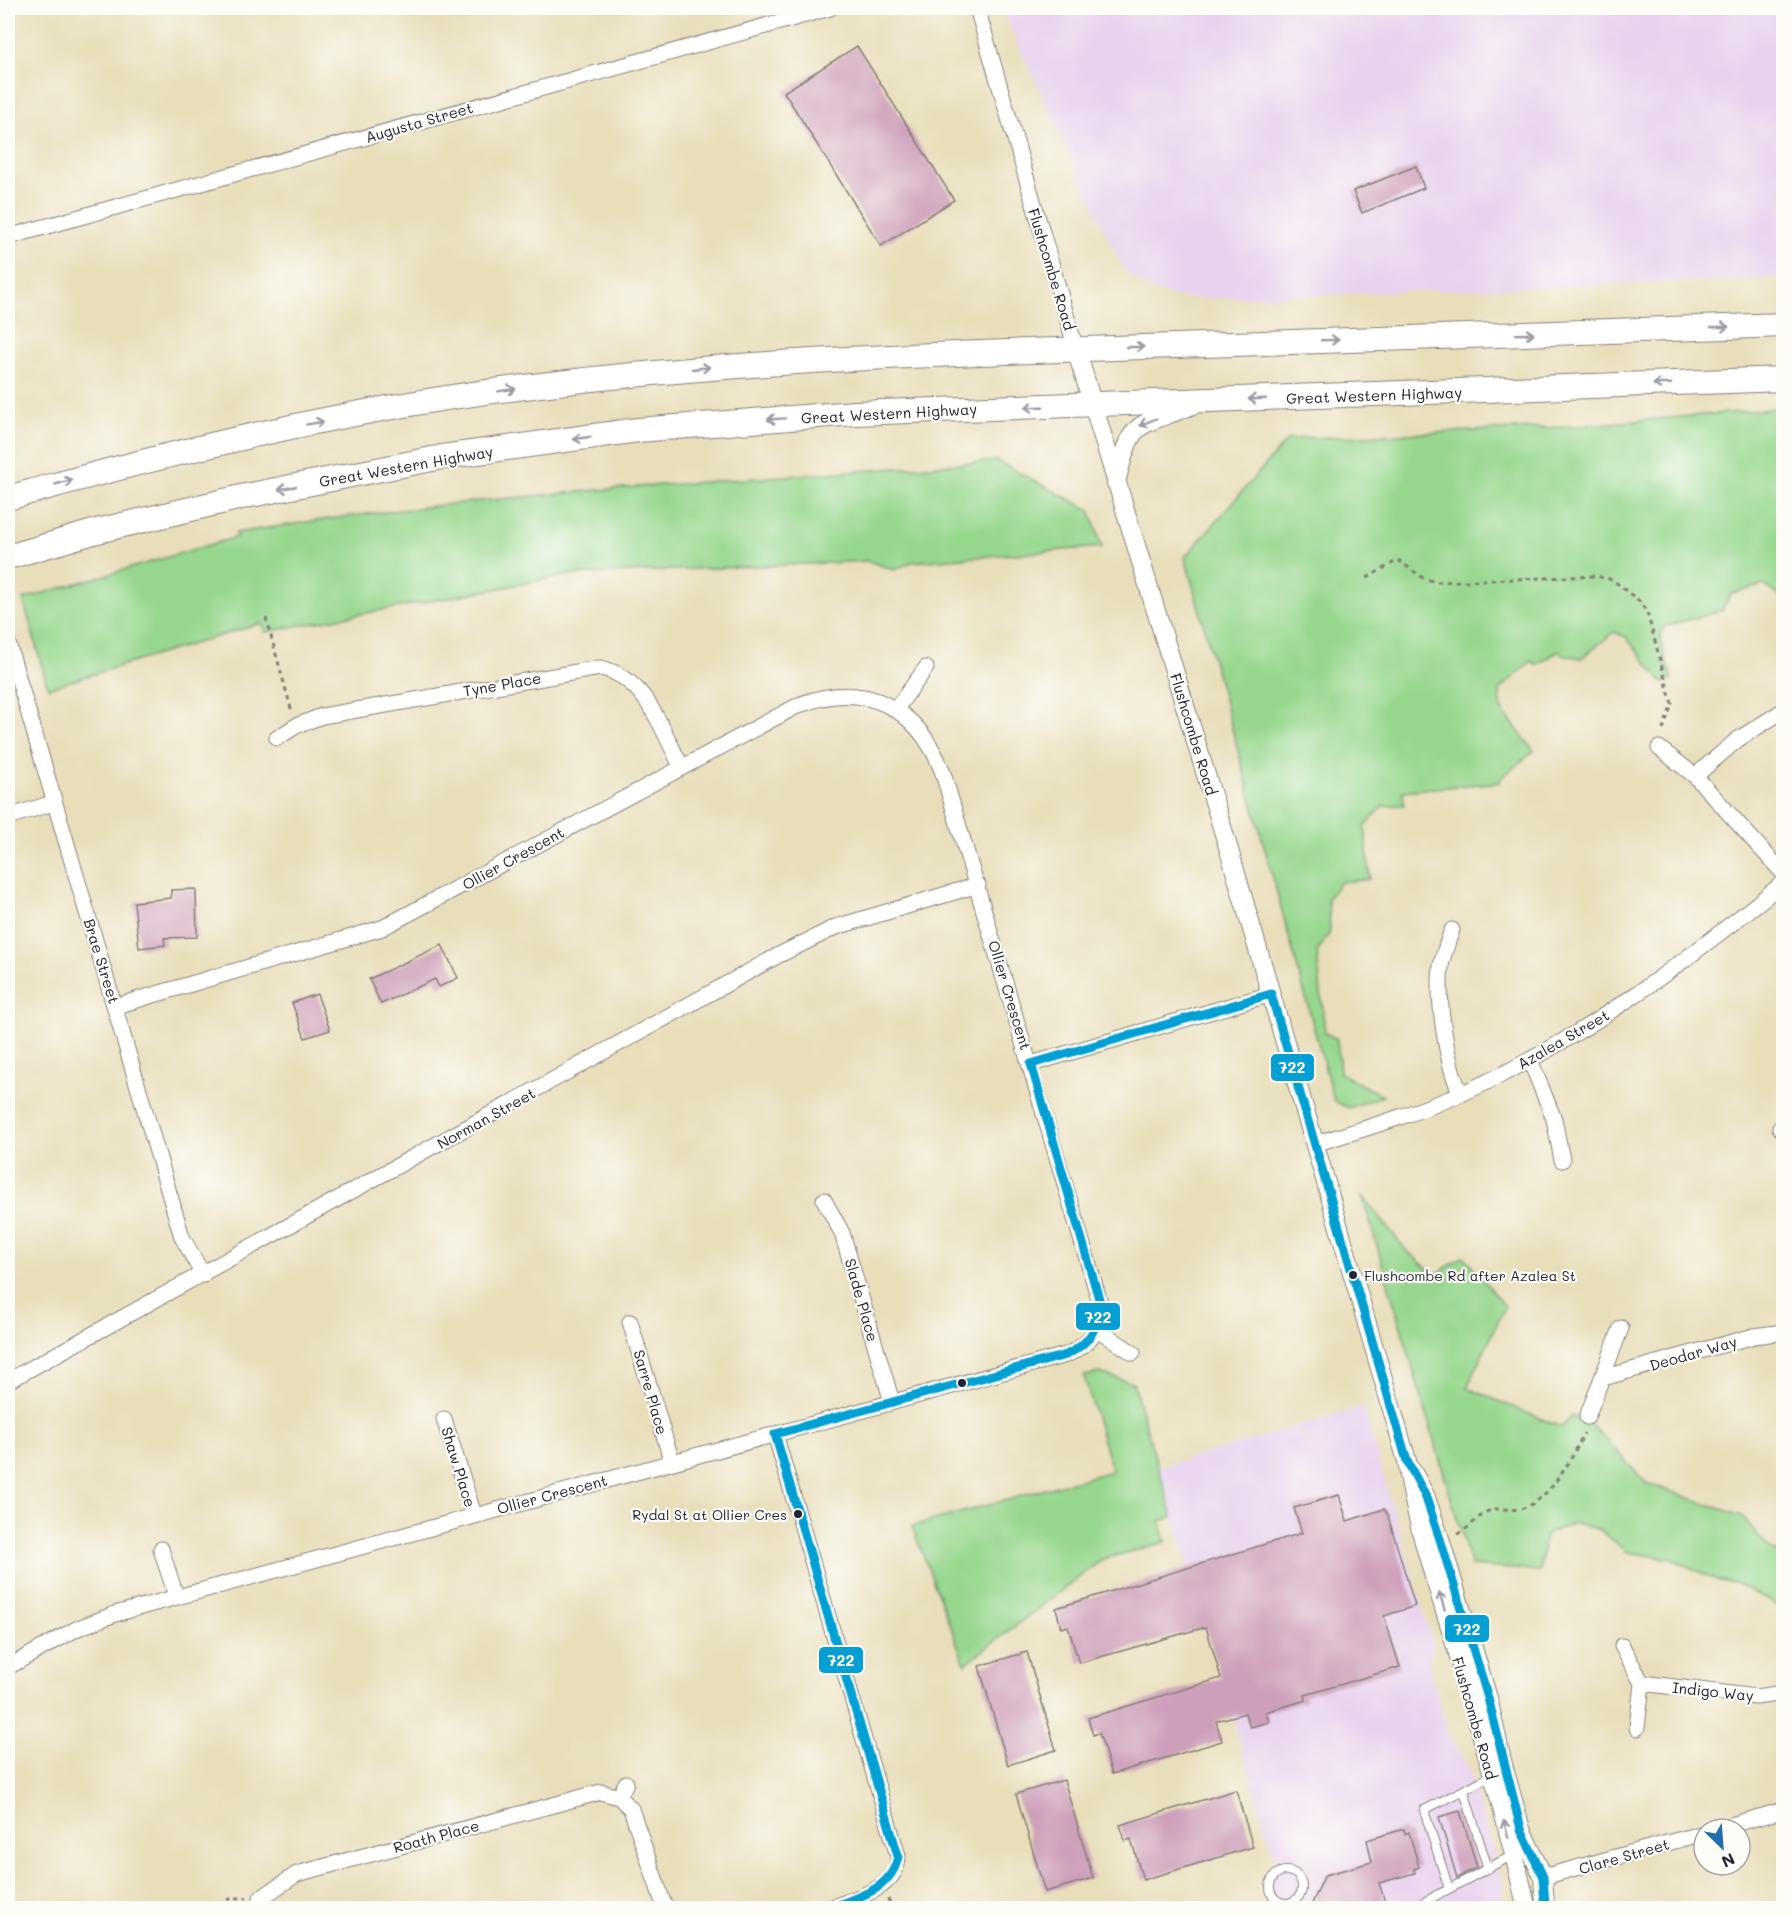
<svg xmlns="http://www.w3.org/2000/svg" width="1791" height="1916" viewBox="0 0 1791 1916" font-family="Mali,sans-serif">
  <rect width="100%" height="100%" fill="#fdfcf7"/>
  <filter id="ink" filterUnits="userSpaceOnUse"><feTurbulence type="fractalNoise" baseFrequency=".0167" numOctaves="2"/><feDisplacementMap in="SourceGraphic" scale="12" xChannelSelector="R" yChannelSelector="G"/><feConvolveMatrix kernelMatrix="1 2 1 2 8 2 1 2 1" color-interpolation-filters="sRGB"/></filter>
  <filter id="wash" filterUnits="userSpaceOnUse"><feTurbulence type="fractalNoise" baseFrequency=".008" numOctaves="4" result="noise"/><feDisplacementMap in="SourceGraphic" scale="24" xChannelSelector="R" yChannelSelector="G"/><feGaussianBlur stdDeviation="1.35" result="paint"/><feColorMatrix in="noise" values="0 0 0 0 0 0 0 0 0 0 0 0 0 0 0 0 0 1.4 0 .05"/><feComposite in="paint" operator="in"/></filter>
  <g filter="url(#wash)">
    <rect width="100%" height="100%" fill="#e8deb9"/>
    <!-- built -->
    <path fill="#e8d2ee" d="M1001 8H1783V278L1196 299 1169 296 1146 287 1129 275 1119 261Z
      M1363 1407 1434 1647 1429 1654 1432 1676 1448 1733 1469 1769 1503 1882V1896L1491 1908H1274L1265 1899 1262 1889V1881L1276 1864 1159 1467Z"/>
    <!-- green -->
    <path fill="#96d78d" stroke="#5c7c64" stroke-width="1.5" d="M1783 408V598L1764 585 1731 594 1722 610 1663 627 1660 641 1672 679 1663 683 1626 637 1614 632 1582 658 1562 655 1559 651 1536 665 1532 661 1500 689 1501 709 1534 751 1500 779V782L1403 791 1404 805 1383 806 1365 827 1370 879 1341 882 1328 898 1330 932 1317 952 1325 1033 1337 1039 1340 1073 1383 1096 1348 1108 1334 1101 1185 557 1288 439 1564 427Z
      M997 461 1090 510 1102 547 912 562 894 570 868 561 569 575 265 632 262 623 48 688 23 599 237 537 236 533C487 492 743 480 997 461Z
      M1362 1195 1405 1249 1435 1275 1464 1256 1505 1306 1467 1388 1561 1427 1572 1416 1592 1425 1646 1483 1742 1516 1770 1549 1783 1555V1609L1736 1583 1719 1581 1672 1559 1627 1552 1600 1530 1575 1523 1545 1535 1540 1571 1471 1566Z
      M1100 1373 1133 1383 1173 1517 1160 1521 1166 1542 1103 1559 965 1664 912 1526 1112 1471 1084 1376Z"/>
    <g id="blocks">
      <!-- building -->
      <path fill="#ce9fba" d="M857 46 954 200 881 246 784 92Z
        M1416 166 1424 188 1362 213 1353 191Z
        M196 889 197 937 164 938 165 945 139 948 134 902 171 898V890Z
        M442 945 458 978 439 987 435 979 381 1004 369 979Z
        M317 994 330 1030 305 1038 292 1003Z
        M1339 1495 1347 1521 1384 1509 1388 1516 1415 1606 1384 1616 1400 1667 1305 1695 1306 1700 1266 1712 1269 1722 1250 1727 1245 1713 1216 1721 1222 1741 1112 1774 1099 1733 1093 1735 1088 1718 1221 1678 1206 1627 1079 1663 1068 1626 1061 1628 1056 1608 1302 1533 1294 1508Z
        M1027 1652 1056 1750 1008 1765 979 1666Z
        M1064 1780 1093 1878 1045 1892 1016 1794Z
        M1236 1790 1253 1847 1143 1880 1131 1839 1125 1841 1120 1825Z
        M1460 1811 1477 1867 1457 1878 1439 1817Z
        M1404 1829 1405 1834 1409 1832 1419 1867 1414 1869 1415 1873 1379 1883 1387 1908H1310L1325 1875 1372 1862 1367 1840Z"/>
    </g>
  </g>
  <g filter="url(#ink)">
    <use href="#blocks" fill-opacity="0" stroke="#85807a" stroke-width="1.5"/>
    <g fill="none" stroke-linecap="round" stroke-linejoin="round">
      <defs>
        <path id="service" d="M1464 1791 1488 1869
          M1270 1887a16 16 0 1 1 32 0a16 16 0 1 1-32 0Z
          M1449 1889 1424 1810 1491 1776
          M1413 1908 1513 1855"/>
        <path id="minor" d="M977 8 1076 349
          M8 237 830 8
          M8 643 182 1237 203 1275
          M896 709 926 668
          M277 738 296 726 322 716 600 668C646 677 662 730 681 766
          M1659 748 1695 776 1784 874
          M1695 776 1737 740 1784 710
          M8 817 53 803
          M1452 930C1448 942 1443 954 1441 966 1437 999 1446 1064 1461 1094
          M1530 1060 1554 1119 1562 1160
          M1031 1064 1271 994
          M1780 1128 1784 1129
          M1314 1144C1364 1129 1414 1114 1461 1094 1580 1041 1683 964 1784 882
          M824 1200 842 1233 892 1402
          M630 1322 672 1462
          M1097 1329 1133 1353
          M1603 1378 1754 1336 1784 1332
          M8 1381 779 955 836 927 978 885
          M1587 1417 1621 1328
          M444 1419 474 1515
          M775 1434 898 1856C898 1889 855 1898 830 1908
          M161 1549 176 1596
          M1622 1646 1642 1683 1637 1728
          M8 1667 78 1628 115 1614 1066 1355C1092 1344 1102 1327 1099 1299L943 773C919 708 865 679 799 705L382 928 116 1006
          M1642 1683 1756 1697 1784 1693
          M619 1797 626 1783
          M1717 1829 1784 1810
          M1543 1877 1704 1833
          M261 1898 297 1874 601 1792 619 1797 631 1809 665 1908"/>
        <path id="tertiary" d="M1076 349 1229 850 1407 1461C1415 1521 1434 1576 1452 1633 1478 1723 1506 1814 1526 1906
          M1116 483C1132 415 1136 429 1195 404
          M1412 1471 1425 1495 1440 1539 1488 1698 1502 1761 1521 1829 1543 1877 1545 1904"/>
        <path id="trunk" d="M8 498C175 451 345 410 517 388 725 361 936 354 1145 347 1358 339 1571 332 1784 325
          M8 557 97 531 246 496 442 457 638 430 855 413 1784 379"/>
      </defs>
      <!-- service casing -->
      <use href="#service" stroke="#85807a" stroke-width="10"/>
      <!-- minor casing -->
      <use href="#minor" stroke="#85807a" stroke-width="17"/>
      <!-- tertiary casing -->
      <use href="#tertiary" stroke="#85807a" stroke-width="20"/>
      <!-- trunk casing -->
      <use href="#trunk" stroke="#85807a" stroke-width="26"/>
      <!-- path -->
      <path stroke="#85807a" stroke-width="3" stroke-dasharray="4.5 4.5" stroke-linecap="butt" d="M1367 578 1398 560 1423 578 1436 582 1596 576 1613 580 1639 601 1647 612 1672 704 1662 732
        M266 618 292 712
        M1457 1534C1470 1529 1478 1515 1491 1510 1501 1507 1510 1511 1519 1509 1547 1505 1574 1456 1584 1433
        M888 1899 892 1908
        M211 1908 232 1898H247"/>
      <!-- service -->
      <use href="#service" stroke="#fff" stroke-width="8"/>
      <!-- minor -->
      <use href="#minor" stroke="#fff" stroke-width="15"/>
      <!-- tertiary -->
      <use href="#tertiary" stroke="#fff" stroke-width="18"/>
      <!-- trunk -->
      <use href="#trunk" stroke="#fff" stroke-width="24"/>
      <defs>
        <path id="bus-1" d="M830 1908C858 1897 892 1890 898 1856L775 1434 1066 1355C1091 1343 1100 1326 1099 1299L1031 1064 1271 994 1407 1461 1425 1495 1440 1539 1488 1698 1521 1829 1543 1877 1545 1904 1551 1908"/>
      </defs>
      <!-- bus-1 casing -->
      <use href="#bus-1" stroke="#fdfcf7" stroke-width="14"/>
      <!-- bus-1 -->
      <use href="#bus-1" stroke="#059fd4" stroke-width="9"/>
    </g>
    <!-- one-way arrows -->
    <defs><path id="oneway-shaft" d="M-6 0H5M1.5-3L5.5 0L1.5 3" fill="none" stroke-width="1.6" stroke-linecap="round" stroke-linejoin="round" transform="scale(1.5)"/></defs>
    <g stroke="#9c9ca7">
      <use href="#oneway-shaft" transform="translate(1720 327) rotate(-2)"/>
      <use href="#oneway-shaft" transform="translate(1525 334) rotate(-2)"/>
      <use href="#oneway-shaft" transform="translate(1330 340) rotate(-2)"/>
      <use href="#oneway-shaft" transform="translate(1135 347) rotate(-2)"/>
      <use href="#oneway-shaft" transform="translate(701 368) rotate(-6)"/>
      <use href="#oneway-shaft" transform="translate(1662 384) rotate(178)"/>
      <use href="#oneway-shaft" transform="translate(507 390) rotate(-9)"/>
      <use href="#oneway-shaft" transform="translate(1257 399) rotate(178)"/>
      <use href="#oneway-shaft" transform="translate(1034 407) rotate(178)"/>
      <use href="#oneway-shaft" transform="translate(776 419) rotate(176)"/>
      <use href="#oneway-shaft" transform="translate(1148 422) rotate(157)"/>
      <use href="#oneway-shaft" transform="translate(315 423) rotate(-10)"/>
      <use href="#oneway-shaft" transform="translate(582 438) rotate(172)"/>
      <use href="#oneway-shaft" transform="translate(64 482) rotate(-16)"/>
      <use href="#oneway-shaft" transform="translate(287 488) rotate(169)"/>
      <use href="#oneway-shaft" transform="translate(1442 1601) rotate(-107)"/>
      <use href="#oneway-shaft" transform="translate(1506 1829) rotate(-105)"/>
    </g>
  </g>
  <!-- markers -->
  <g fill="#22223b" stroke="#fdfcf7" stroke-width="2">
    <circle cx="1353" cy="1275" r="5"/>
    <circle cx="962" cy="1383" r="5"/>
    <circle cx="798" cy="1514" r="5"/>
  </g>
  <g text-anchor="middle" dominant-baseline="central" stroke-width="4.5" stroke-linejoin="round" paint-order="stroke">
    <!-- bus labels -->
    <g font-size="14" fill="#22223b" stroke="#fdfcf7" text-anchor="start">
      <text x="1364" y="1275">Flushcombe Rd after Azalea St</text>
      <text x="787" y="1514" text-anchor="end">Rydal St at Ollier Cres</text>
    </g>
    <!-- street labels -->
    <g font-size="15" fill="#22223b" stroke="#fdfcf7">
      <text transform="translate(419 122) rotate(-16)">Augusta Street</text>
      <text transform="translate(1052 269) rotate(73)">Flushcombe Road</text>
      <text transform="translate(1374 395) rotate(-2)">Great Western Highway</text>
      <text transform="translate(889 413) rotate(-3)">Great Western Highway</text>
      <text transform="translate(406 466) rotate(-10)">Great Western Highway</text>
      <text transform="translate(502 684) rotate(-10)">Tyne Place</text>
      <text transform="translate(1194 734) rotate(73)">Flushcombe Road</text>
      <text transform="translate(513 858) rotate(-29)">Ollier Crescent</text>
      <text transform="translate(102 961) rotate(73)">Brae Street</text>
      <text transform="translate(1010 995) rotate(73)">Ollier Crescent</text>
      <text transform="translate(1563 1039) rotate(-30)">Azalea Street</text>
      <text transform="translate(486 1118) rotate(-29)">Norman Street</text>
      <text transform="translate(862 1300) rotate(74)">Slade Place</text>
      <text transform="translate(1693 1353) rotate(-16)">Deodar Way</text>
      <text transform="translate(651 1392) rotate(74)">Sarre Place</text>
      <text transform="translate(459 1467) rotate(73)">Shaw Place</text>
      <text transform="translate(552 1494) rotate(-15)">Ollier Crescent</text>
      <text transform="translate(1713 1691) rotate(6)">Indigo Way</text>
      <text transform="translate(1475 1718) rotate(74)">Flushcombe Road</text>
      <text transform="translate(436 1836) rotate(-15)">Roath Place</text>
      <text transform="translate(1624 1856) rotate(-16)">Clare Street</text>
    </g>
  </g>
  <g stroke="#fdfcf7" stroke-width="2">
    <rect x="1270" y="1053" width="45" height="29" rx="6" fill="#059fd4"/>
    <rect x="1075" y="1302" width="46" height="29" rx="6" fill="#059fd4"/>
    <rect x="1444" y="1614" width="46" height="29" rx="6" fill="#059fd4"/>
    <rect x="818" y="1646" width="46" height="28" rx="6" fill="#059fd4"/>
  </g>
  <g font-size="16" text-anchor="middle" font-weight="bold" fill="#fff">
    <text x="1292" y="1073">722</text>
    <text x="1098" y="1323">722</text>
    <text x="1467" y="1635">722</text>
    <text x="841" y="1666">722</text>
  </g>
  <!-- margin -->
  <rect width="1791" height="1916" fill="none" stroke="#fdfcf7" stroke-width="30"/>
  <!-- north arrow -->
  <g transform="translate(1722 1847) rotate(155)"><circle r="28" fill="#fdfcf7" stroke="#a5a5ac" stroke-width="1.5"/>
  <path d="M0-4.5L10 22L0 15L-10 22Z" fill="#1f6fb2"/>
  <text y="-9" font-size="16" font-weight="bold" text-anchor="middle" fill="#22223b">N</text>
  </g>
</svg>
